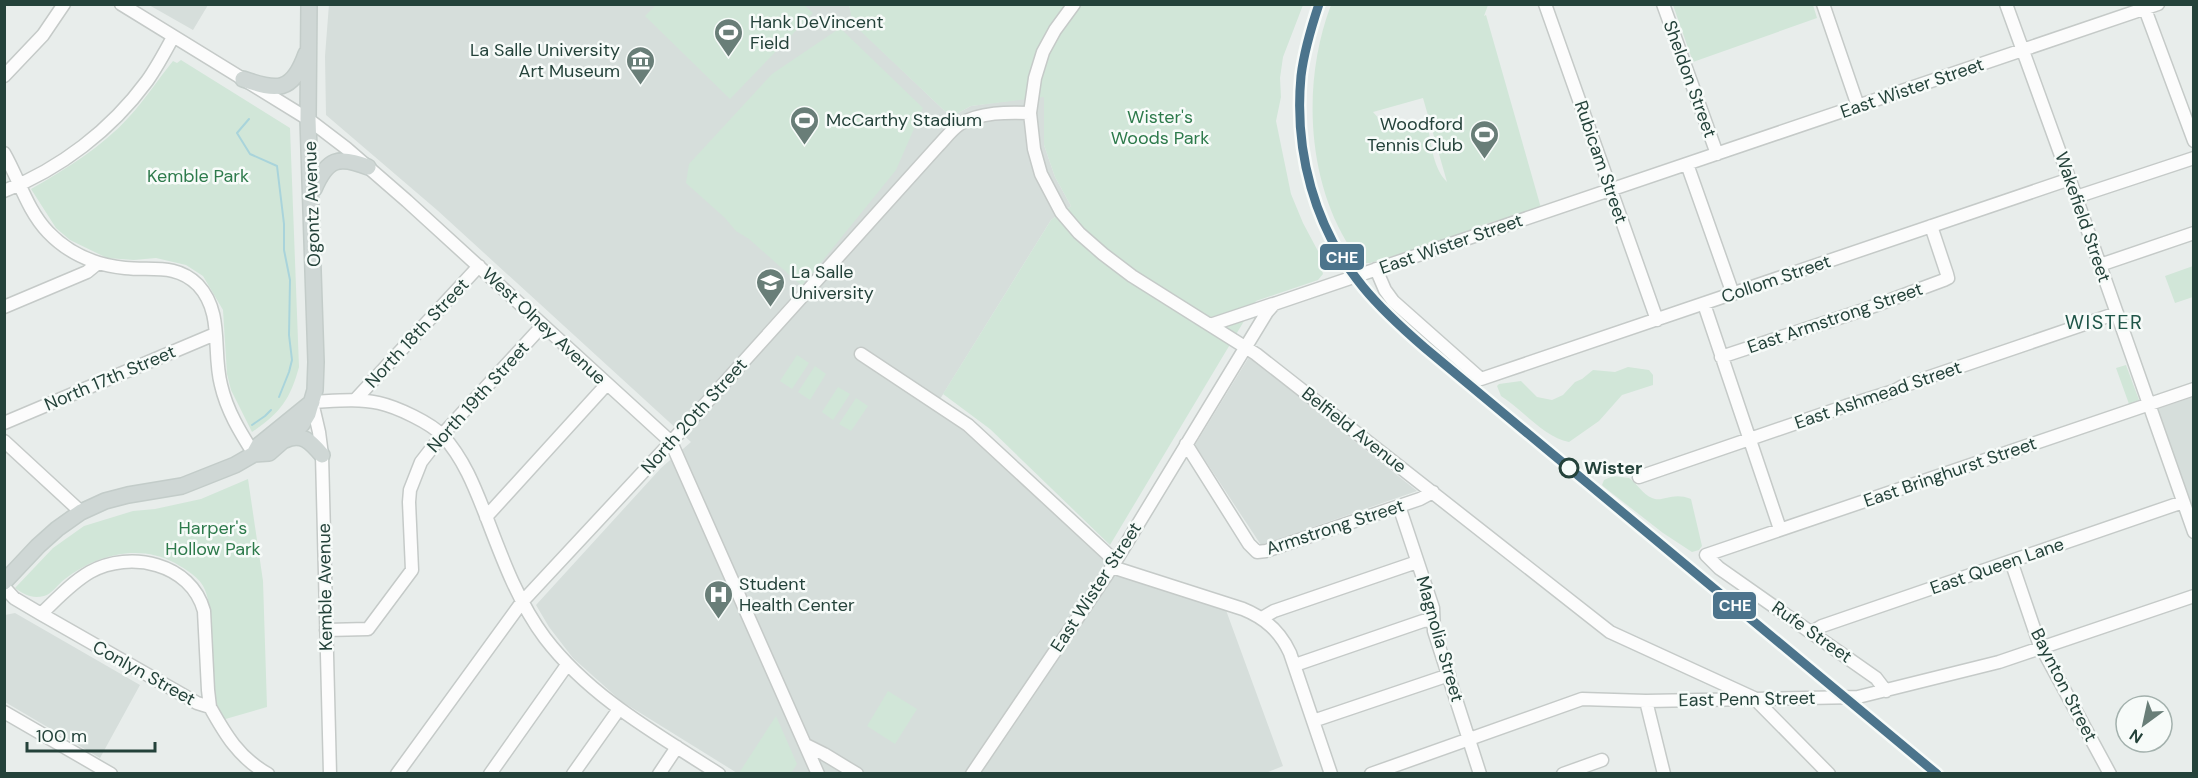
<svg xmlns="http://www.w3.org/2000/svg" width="2198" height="778" viewBox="0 0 2198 778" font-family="'DM Sans',sans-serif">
  <rect width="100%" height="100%" fill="#e8edeb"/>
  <!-- built -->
  <path fill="#d6dedb" d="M329 4 849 5 854 24 951 117 971 106 1044 96V145L1055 177 1071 206 1051 220 937 404 965 423 1112 567 1223 602 1283 766 1263 774 737 773 621 701 573 658 549 627 536 605 661 468 691 442 437 210 326 115 325 56Z
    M149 5 208 4V5L193 30Z
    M1249 357 1417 491 1261 545 1195 445Z
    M2193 397H2194L2193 511 2158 409Z
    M15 613 140 685 100 758 5 702V615Z"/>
  <!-- green -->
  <path fill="#d1e6d8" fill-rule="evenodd" d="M656 5H804L813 13 730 99 645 16Z
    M849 5H1303L1283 57 1280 78 1281 97 1276 121 1291 194 1303 223 1327 268 1322 270 1323 274 1318 280 1256 301 1110 545 990 429 943 394 1051 220 1071 206 1055 177 1044 145V97L971 106 951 117 853 24Z
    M1331 5H1488L1484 16 1486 15 1541 208 1482 225 1477 229 1467 231 1449 239 1370 263C1354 264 1353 252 1346 241 1306 173 1303 78 1331 5ZM1423 98 1447 182C1433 168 1432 147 1428 128L1414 123 1382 122 1373 112Z
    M1673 5H1813L1817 18 1693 62Z
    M840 28 923 108 896 170 802 286 749 239 736 231 725 218 686 183 689 164 772 74Z
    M181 60 290 128 299 367C290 400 280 413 252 432L231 390 227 374 223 310 203 276 186 265 156 258 134 260 107 258 70 240 56 228 31 189C66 169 102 147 129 117 145 100 158 79 173 61L177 63Z
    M2193 266V297L2175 303 2165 276Z
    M797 355 809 363 792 389 780 381Z
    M2126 365 2139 400 2129 404 2116 368Z
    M815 366 826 374 810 400 798 392Z
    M1628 367 1649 370 1653 375V385L1622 395 1599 421 1569 442C1545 438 1522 409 1501 396L1497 386 1499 384 1521 381 1537 397 1552 400 1563 395 1575 382 1582 379 1593 370 1615 372Z
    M838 387 850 394 833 420 822 412Z
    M856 398 868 406 851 431 839 424Z
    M1613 476 1629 478C1638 484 1642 494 1652 498 1663 503 1672 491 1691 499L1702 546 1699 550 1692 552 1663 533 1604 487 1602 485 1604 480Z
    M248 479 263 581 267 707 222 720C219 708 213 696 212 685 207 653 217 621 205 590 201 578 185 569 175 563 139 543 95 555 65 579 58 584 52 594 44 596 32 599 25 595 15 588L53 548 84 526 133 511 155 509 201 499Z
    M888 691 917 709 895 744 867 726Z
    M776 716 797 764 791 773H739Z"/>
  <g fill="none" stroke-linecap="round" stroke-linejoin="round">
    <!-- stream -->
    <path stroke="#a9d4db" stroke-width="2" d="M249 119 237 133 250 154 277 166 284 224V250L290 280 289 335 292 360 289 372 279 397
      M252 425 265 416 271 410"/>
    <defs>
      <path id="minor" d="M121 4 308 119 346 148 407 201 671 442 818 774
        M1074 4 1055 30 1043 52 1035 78 1030 113 1034 149 1041 174 1061 212 1079 233 1103 254 1132 276 1256 354 1610 632 1754 698 1829 774
        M1545 4 1657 320
        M1663 4 1717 154
        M1823 4 1858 106
        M2006 4 2076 197 2194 532
        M2145 9 2194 141
        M4 76 43 35 64 4
        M4 153C19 179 27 210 48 232 69 254 95 265 125 268 151 271 176 263 198 285 224 313 212 351 221 385 227 411 240 432 254 454
        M1687 164 1733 294
        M4 191C60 169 111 130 147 81 157 67 165 52 173 37
        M2076 197 2194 158
        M2100 265 2194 233
        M1376 269 1385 290 1393 301 1481 379 2070 179
        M1704 304 1780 529
        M4 307 87 272 98 263
        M1210 325 1273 304
        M861 354 968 425 1115 561
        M1721 357 1866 309 1944 280 1948 278 1947 274 1931 226
        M355 400 479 266
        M4 423 215 334
        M4 441 81 512
        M1186 444 1249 544 1257 552 1266 551 1420 499 1433 492
        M1639 477 1846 406 1894 391 1903 386 2117 313
        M1399 506 1433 608 1434 631 1480 774
        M486 517 607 384
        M2011 561 2039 643 2110 774
        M1112 567 1243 609C1265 618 1280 631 1290 653L1331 774
        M4 587 14 598 41 614 197 703 210 707C225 734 239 758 268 774
        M41 614C56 600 71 583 90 572 130 550 191 563 204 611L208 690 210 707
        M1262 618 1274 611 1417 562
        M326 630 368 629 412 570 409 502 410 490 421 462 442 435 542 326
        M1812 632 1822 626 2183 502
        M1295 665 1423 621 1433 620
        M1886 691 1876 678 1719 568 1706 555 2194 389
        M1646 701 1664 774
        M4 712 111 774
        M1313 721 1449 675
        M806 745 824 754 857 774
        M330 774 322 455 319 432 312 402C334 401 357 398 379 403 397 407 431 423 443 436 464 459 475 488 486 516 502 558 518 602 545 638 591 698 657 734 719 774
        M397 774 522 602 671 442 937 147C944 140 952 129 960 124 980 112 1008 112 1030 113
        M490 774 567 665
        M573 774 619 709
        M659 774 677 747
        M972 774 1112 567 1267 312 1274 304 2158 4
        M1371 774 1582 699 1646 701 1858 697 1999 662 2194 596
        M1563 774 1602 760"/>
      <path id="major" d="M243 79C277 91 292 93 306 54
        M314 189C327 159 338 155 368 167
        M285 440C302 432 311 442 322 455
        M254 454 259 445 312 402
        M4 582 38 546 57 529 81 512 105 501 128 495 182 486 235 465 254 454 269 453 302 424 308 414 315 390 316 362 308 119 309 4"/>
    </defs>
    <!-- minor casing -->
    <use href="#minor" stroke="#c5cac8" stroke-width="15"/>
    <!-- major casing -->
    <use href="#major" stroke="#c3ccc9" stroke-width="18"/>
    <!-- minor -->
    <use href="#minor" stroke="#fcfcfc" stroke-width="12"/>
    <!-- major -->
    <use href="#major" stroke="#cfd7d5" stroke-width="15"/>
    <defs>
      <path id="rail-1" d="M1319 4C1311 28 1304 51 1301 76 1294 151 1314 228 1363 287 1381 309 1403 329 1425 348L1937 774"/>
    </defs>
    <!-- rail-1 casing -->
    <use href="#rail-1" stroke="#f7fbf9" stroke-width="14"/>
    <!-- rail-1 -->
    <use href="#rail-1" stroke="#4c748c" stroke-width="9"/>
  </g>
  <!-- icons -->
  <defs>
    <symbol id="stadium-pin" viewBox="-11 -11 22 30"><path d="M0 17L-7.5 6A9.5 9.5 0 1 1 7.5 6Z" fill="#697e78" stroke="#f7fbf9"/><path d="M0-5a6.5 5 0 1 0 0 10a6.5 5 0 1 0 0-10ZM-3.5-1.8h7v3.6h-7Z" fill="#fff"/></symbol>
    <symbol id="museum-pin" viewBox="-11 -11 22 30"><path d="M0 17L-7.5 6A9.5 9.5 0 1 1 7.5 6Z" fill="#697e78" stroke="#f7fbf9"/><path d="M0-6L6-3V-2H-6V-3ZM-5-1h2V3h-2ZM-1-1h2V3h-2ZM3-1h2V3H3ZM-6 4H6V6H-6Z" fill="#fff"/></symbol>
    <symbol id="university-pin" viewBox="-11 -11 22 30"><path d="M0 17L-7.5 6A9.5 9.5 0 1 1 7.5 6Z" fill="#697e78" stroke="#f7fbf9"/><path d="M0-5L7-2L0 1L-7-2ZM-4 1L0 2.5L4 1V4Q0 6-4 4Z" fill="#fff"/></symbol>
    <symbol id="hospital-pin" viewBox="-11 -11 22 30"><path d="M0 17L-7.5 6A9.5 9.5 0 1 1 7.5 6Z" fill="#697e78" stroke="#f7fbf9"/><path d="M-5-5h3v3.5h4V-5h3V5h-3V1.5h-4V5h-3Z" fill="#fff"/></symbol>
  </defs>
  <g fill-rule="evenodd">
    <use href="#stadium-pin" x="712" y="16" width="33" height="45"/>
    <use href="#museum-pin" x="624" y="44" width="33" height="45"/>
    <use href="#stadium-pin" x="788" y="104" width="33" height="45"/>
    <use href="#stadium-pin" x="1468" y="118" width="33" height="45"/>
    <use href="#university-pin" x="754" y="266" width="33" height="45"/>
    <use href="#hospital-pin" x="702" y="578" width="33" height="45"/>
  </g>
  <!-- markers -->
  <circle fill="#f7fbf9" stroke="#24423a" stroke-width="3" cx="1569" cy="468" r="9"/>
  <g text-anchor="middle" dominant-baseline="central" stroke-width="5" stroke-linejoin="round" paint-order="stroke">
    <!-- poi labels -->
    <g font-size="18" fill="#24423a" stroke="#f7fbf9" text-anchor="start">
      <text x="750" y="22">Hank DeVincent<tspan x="750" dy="21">Field</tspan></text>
      <text x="620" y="50" text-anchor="end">La Salle University<tspan x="620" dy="21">Art Museum</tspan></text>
      <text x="826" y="120">McCarthy Stadium</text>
      <text x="1463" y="124" text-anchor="end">Woodford<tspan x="1463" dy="21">Tennis Club</tspan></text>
      <text x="791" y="272">La Salle<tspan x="791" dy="21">University</tspan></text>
      <text x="739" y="584">Student<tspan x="739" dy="21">Health Center</tspan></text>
    </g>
    <!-- street labels -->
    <g font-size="18" fill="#24423a" stroke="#f7fbf9">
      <text transform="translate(1690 79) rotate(70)">Sheldon Street</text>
      <text transform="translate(1912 88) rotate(-19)">East Wister Street</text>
      <text transform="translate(1601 162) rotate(71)">Rubicam Street</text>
      <text transform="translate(312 204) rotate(-92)">Ogontz Avenue</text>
      <text transform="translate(2083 217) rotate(71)">Wakefield Street</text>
      <text transform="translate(1451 244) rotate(-19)">East Wister Street</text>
      <text transform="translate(1776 279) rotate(-19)">Collom Street</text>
      <text transform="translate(1835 318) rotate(-19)">East Armstrong Street</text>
      <text transform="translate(544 326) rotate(43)">West Olney Avenue</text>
      <text transform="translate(417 333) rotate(-47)">North 18th Street</text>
      <text transform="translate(110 378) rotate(-23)">North 17th Street</text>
      <text transform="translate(1878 395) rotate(-19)">East Ashmead Street</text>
      <text transform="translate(478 397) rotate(-48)">North 19th Street</text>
      <text transform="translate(694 416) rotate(-48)">North 20th Street</text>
      <text transform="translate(1354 430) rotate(38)">Belfield Avenue</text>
      <text transform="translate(1950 472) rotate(-19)">East Bringhurst Street</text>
      <text transform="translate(1335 527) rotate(-18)">Armstrong Street</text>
      <text transform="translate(1997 566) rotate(-19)">East Queen Lane</text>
      <text transform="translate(325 587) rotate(-91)">Kemble Avenue</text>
      <text transform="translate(1096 587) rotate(-57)">East Wister Street</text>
      <text transform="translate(1812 632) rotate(35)">Rufe Street</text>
      <text transform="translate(1440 639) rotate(74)">Magnolia Street</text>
      <text transform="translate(144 673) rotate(29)">Conlyn Street</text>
      <text transform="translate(2064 685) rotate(63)">Baynton Street</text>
      <text transform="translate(1747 699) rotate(-1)">East Penn Street</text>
    </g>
    <!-- park labels -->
    <g font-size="18" fill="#2d7a4b" stroke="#f7fbf9">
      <text x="1160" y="117">Wister's<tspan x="1160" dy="21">Woods Park</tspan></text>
      <text x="198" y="176">Kemble Park</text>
      <text x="213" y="528">Harper's<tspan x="213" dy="21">Hollow Park</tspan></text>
    </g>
    <!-- stop labels -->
    <g font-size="18" font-weight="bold" fill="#24423a" stroke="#f7fbf9" text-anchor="start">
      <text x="1584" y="468">Wister</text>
    </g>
    <!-- neighbourhood labels -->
    <g font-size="20" letter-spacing="1.5" fill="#1f5548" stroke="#f7fbf9">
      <text x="2104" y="322">WISTER</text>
    </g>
  </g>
  <g stroke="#f7fbf9" stroke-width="2">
    <rect x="1319" y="243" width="46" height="28" rx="6" fill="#4c748c"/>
    <rect x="1712" y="591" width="45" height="29" rx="6" fill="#4c748c"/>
  </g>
  <g font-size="16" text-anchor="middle" font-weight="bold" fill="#fff">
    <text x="1342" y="263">CHE</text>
    <text x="1735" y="611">CHE</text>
  </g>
  <!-- border -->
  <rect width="2198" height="778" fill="none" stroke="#24423a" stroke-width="12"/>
  <!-- north arrow -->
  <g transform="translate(2144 724) rotate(213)"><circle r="28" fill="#f7fbf9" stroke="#a3b1ad" stroke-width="1.5"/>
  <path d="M0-4.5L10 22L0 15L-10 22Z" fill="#697e78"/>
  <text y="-9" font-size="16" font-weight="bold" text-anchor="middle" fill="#24423a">N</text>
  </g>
  <!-- scale -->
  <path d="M27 742v9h128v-9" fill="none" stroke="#24423a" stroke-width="3"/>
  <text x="36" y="742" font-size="18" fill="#24423a" stroke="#f7fbf9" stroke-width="4.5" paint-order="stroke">100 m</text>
</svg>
